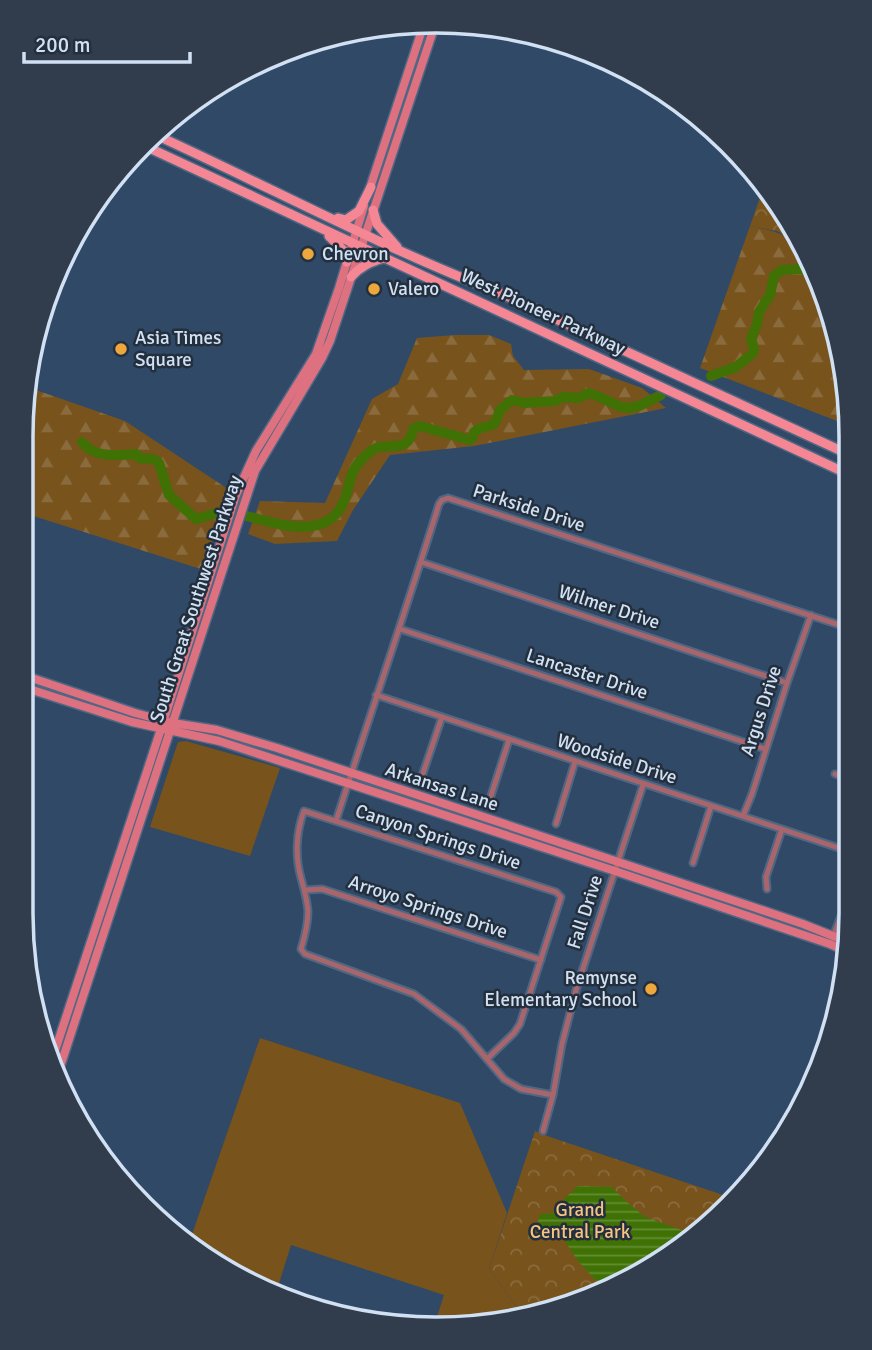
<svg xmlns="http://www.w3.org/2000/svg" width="872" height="1350" viewBox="0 0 872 1350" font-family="Signika,sans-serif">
  <defs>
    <pattern id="forest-firs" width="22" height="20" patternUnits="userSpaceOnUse" patternTransform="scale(1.75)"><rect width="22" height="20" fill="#78531c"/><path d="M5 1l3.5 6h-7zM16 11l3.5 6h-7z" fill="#8a6b3d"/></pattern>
    <pattern id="park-crowns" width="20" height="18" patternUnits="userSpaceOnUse" patternTransform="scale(1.75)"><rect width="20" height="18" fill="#78531c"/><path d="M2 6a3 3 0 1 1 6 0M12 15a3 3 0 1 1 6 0" fill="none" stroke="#8a6b3d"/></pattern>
    <pattern id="water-rules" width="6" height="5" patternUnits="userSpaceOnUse" patternTransform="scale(1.75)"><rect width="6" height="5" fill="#407104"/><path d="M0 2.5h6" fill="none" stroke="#638c35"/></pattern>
  </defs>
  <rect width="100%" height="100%" fill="#2f4967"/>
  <!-- grass -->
  <path fill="#78531c" d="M186 741 280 768 250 856 150 827 178 742Z
    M260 1038 460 1103 507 1213 489 1269 524 1317 434 1326 444 1295 291 1245 276 1293 188 1246Z"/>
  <!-- forest -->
  <path fill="url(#forest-firs)" d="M750 226C771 230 794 235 808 253L850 409V426L700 368Z
    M455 335H489L511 344 513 356 524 370 589 369 642 388 666 408 474 446 390 455 353 510 337 541 275 544 248 534 260 501 325 503 372 399 398 384 417 338Z
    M25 379 33 389 125 421 228 489 204 570 24 513Z"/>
  <!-- park -->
  <path fill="url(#park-crowns)" d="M762 192 804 246 777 231 750 226Z
    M535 1131 550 1137 735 1199 666 1259 543 1315 524 1317 489 1269Z"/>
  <!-- water -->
  <path fill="url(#water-rules)" d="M578 1186 612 1187 627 1202 645 1217 690 1233 692 1237 666 1259 601 1289 598 1283 578 1261 560 1234 536 1228 540 1214 555 1213 565 1198Z"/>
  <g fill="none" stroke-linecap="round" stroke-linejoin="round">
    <!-- river -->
    <path stroke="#407104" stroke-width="10" d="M711 376 736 367 753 353 754 348 751 339 757 324 759 312 770 295 774 276 782 270 803 269 815 279
      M82 442C95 459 118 455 136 454L141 459C148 458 154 458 159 463L169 495 196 519 224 511
      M243 515C275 523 327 543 344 501 351 485 348 472 363 458 366 455 372 450 376 448 385 444 399 449 407 442 411 439 412 433 414 428L420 426 470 440 473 437 474 432 481 428 492 425 495 423 500 410 512 400 524 403 555 401 563 397 579 398 588 393 595 395 621 407 629 408 639 406 661 395"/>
    <defs>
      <path id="minor" d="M421 562 787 683
        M400 629 765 749
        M376 695 848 851
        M835 774 848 778
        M420 782 442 717
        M489 802 509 740
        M743 816 752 794 787 683 811 615
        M336 821C370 715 406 610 439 504L442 500 448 498 849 628
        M556 824 575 762
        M693 863 711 806
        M767 889 766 877 782 829
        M306 890 322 889 541 960
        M833 937 848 897
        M487 1059 514 1033 520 1024 561 897 556 892 304 811C296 832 295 857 301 878 304 889 307 899 308 911 308 924 305 936 301 949L305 954 414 994 461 1029 504 1079 521 1089 553 1095
        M543 1131 553 1095 562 1044 576 990 643 785"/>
      <path id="secondary" d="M369 191 424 24
        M23 675 135 713 173 723 217 730 277 748 753 907 803 924 848 942
        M23 687 132 722 219 741 615 871 830 944 848 952
        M51 1063 161 729 236 495 256 451 316 354 339 288 364 206
        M57 1076 255 471 322 358 330 341 435 25"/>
      <path id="primary" d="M158 136C272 188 383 248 500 293L850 455
        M145 146 850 475
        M373 210 377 224 397 247
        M338 218 346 220 359 211 371 187
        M329 236 344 251 347 262
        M351 277C361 266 370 262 384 258"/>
    </defs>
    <!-- minor casing -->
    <use href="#minor" stroke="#4f6783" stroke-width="9"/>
    <!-- secondary casing -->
    <use href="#secondary" stroke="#4f6783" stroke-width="11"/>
    <!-- primary casing -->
    <use href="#primary" stroke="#4f6783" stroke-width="12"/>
    <!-- minor -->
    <use href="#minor" stroke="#a9656c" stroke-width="5"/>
    <!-- secondary -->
    <use href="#secondary" stroke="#dd7180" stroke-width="8"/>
    <!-- primary -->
    <use href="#primary" stroke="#f58794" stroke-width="9"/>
  </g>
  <!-- markers -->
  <g fill="#eea73d" stroke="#232f3d" stroke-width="2.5">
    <circle cx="308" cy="254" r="7"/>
    <circle cx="374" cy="289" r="7"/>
    <circle cx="121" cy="349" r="7"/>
    <circle cx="651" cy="989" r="7"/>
  </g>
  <g text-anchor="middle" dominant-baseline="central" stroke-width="5" stroke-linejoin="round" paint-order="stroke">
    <!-- poi labels -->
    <g font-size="19" fill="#d1e1f3" stroke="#232f3d" text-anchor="start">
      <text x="322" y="254">Chevron</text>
      <text x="388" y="289">Valero</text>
      <text x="135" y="338">Asia Times<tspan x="135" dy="22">Square</tspan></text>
      <text x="637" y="978" text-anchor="end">Remynse<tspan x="637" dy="22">Elementary School</tspan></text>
    </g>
    <!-- street labels -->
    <g font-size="19" fill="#d1e1f3" stroke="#232f3d">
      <text transform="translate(543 312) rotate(25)">West Pioneer Parkway</text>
      <text transform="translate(529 508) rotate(18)">Parkside Drive</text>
      <text transform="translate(196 599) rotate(-72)">South Great Southwest Parkway</text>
      <text transform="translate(609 607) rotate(18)">Wilmer Drive</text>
      <text transform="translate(587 674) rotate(18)">Lancaster Drive</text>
      <text transform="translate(761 711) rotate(-72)">Argus Drive</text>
      <text transform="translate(617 759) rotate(18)">Woodside Drive</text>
      <text transform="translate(442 787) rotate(18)">Arkansas Lane</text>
      <text transform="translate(438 837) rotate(18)">Canyon Springs Drive</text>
      <text transform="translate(428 907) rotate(18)">Arroyo Springs Drive</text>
      <text transform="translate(585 912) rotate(-72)">Fall Drive</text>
    </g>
    <!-- park labels -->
    <g font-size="19" fill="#f5c382" stroke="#232f3d">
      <text x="580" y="1210">Grand<tspan x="580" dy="22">Central Park</tspan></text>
    </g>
  </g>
  <!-- crop -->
  <path d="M0 0H872V1350H0ZM436 33H436A403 403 0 0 1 839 436V914A403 403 0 0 1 436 1317H436A403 403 0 0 1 33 914V436A403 403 0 0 1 436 33Z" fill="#313d4c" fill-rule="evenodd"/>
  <path fill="none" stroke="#d1e1f3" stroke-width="3.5" d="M436 33H436A403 403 0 0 1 839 436V914A403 403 0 0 1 436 1317H436A403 403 0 0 1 33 914V436A403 403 0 0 1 436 33Z"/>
  <!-- scale -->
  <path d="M24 52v10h166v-10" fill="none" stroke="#d1e1f3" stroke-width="3.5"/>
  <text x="35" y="52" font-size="21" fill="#d1e1f3" stroke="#232f3d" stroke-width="5" paint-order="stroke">200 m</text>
</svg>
